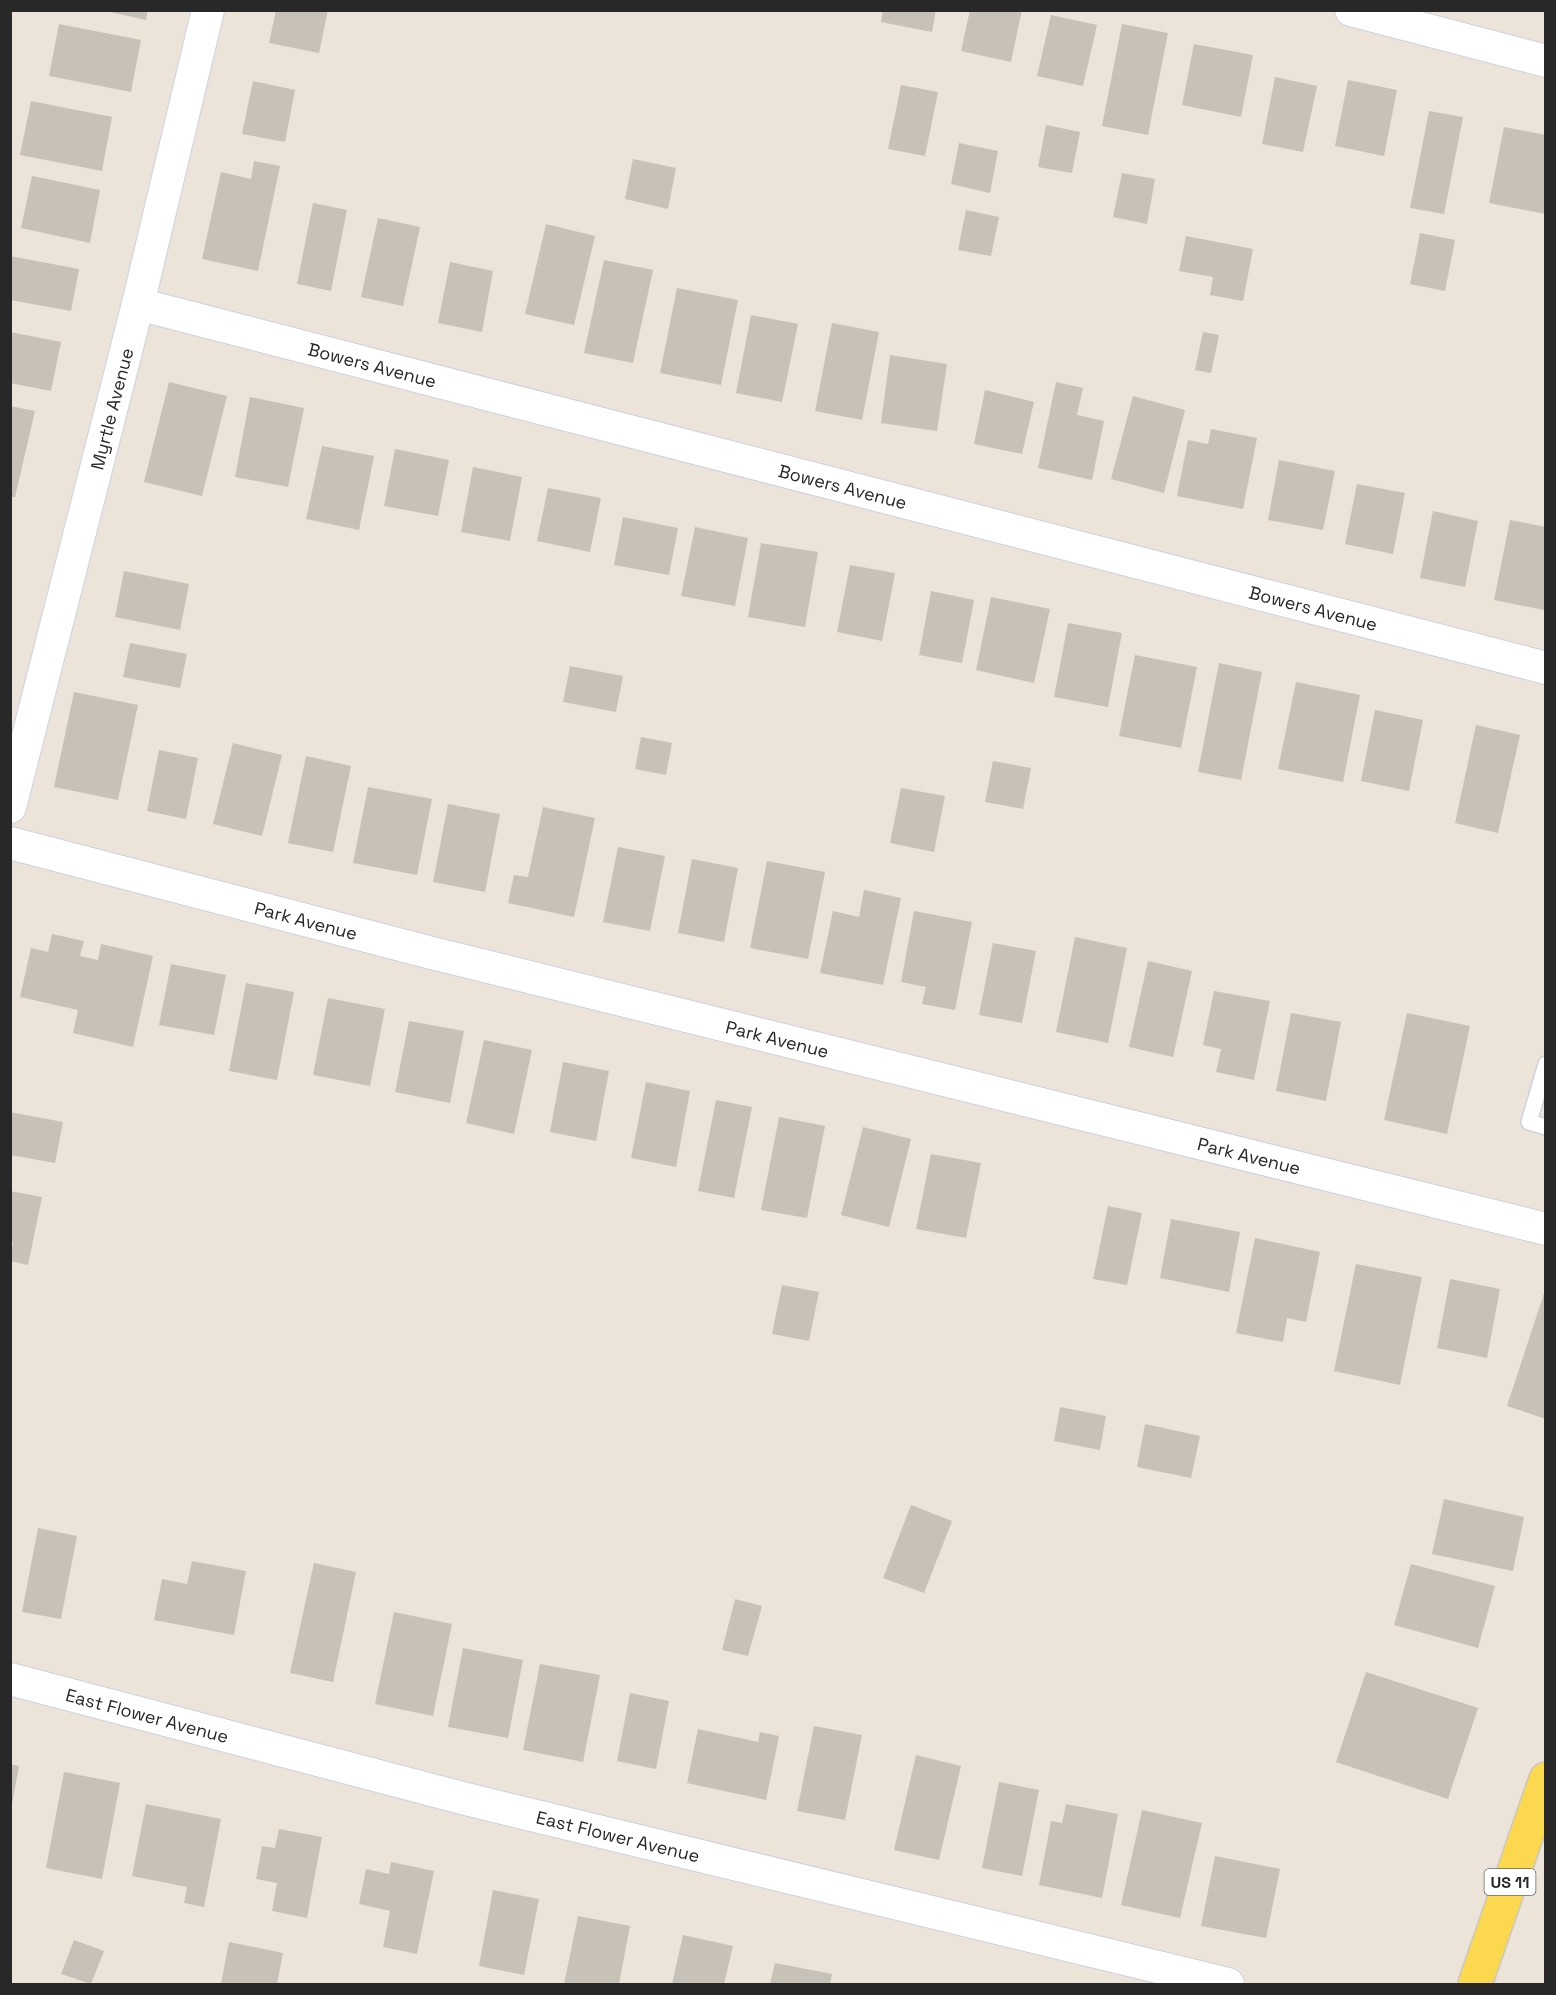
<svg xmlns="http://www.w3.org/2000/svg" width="1556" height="1995" viewBox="0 0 1556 1995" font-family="'Space Grotesk',sans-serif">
  <rect width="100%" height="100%" fill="#ece4d8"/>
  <!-- building -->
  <path fill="#c7c1b8" d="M101 10H148L146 20Z
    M276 10H328L319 53 269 43Z
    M883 10H936L932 32 881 22Z
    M970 10H1022L1011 62 961 51Z
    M1051 15 1097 25 1083 86 1037 76Z
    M59 24 141 40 131 92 49 76Z
    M1122 24 1168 33 1148 135 1102 126Z
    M1194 44 1253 55 1241 117 1182 105Z
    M1275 77 1317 86 1303 152 1262 144Z
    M1348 80 1397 90 1384 156 1335 146Z
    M253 81 295 90 285 142 242 134Z
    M901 85 938 92 925 156 888 149Z
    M31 101 112 117 102 171 20 155Z
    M1429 111 1463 117 1444 214 1410 208Z
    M1046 125 1080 132 1072 173 1038 167Z
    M1504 127 1546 135V214L1489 203Z
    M959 143 998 151 990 193 951 184Z
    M633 159 676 168 668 209 625 199Z
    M254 161 280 166 258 271 202 259 221 172 251 179Z
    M1122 173 1155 179 1147 224 1113 217Z
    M32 176 100 190 90 243 21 228Z
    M313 203 347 210 331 291 297 284Z
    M966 210 999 217 991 256 958 250Z
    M378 218 420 227 403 306 361 297Z
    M546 224 595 236 574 325 525 314Z
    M1420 233 1455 240 1445 291 1410 284Z
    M1186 236 1253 249 1243 301 1210 295 1213 277 1179 271Z
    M10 256 79 269 71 311 10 300Z
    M604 260 653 270 633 363 584 353Z
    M450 262 493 271 482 332 438 323Z
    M677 288 738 300 721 385 660 373Z
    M751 315 798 324 782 402 736 393Z
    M832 323 879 332 862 420 815 411Z
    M10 332 61 342 51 391 10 383Z
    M1203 332 1219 335 1211 373 1195 370Z
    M890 355 947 364 937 431 881 423Z
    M169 382 227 396 202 496 144 482Z
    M1056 382 1083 388 1077 415 1104 421 1092 480 1038 468Z
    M985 390 1034 402 1022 454 974 444Z
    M1133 396 1185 410 1164 493 1111 479Z
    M250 397 304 408 288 487 235 477Z
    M10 406 35 411 15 497H10Z
    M1211 429 1257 438 1243 509 1177 496 1188 440 1208 444Z
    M322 446 374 456 359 530 306 519Z
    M395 449 449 460 438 516 384 506Z
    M1279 460 1335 471 1323 530 1268 520Z
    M473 467 522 477 510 541 461 532Z
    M1357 484 1405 493 1393 554 1345 544Z
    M548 488 601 498 590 552 537 541Z
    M1433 511 1478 521 1465 587 1420 578Z
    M623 517 678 528 669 575 614 565Z
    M1510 520 1546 527V601L1544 610 1494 600Z
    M695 527 748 538 735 606 681 596Z
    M761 543 818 552 805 627 748 617Z
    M850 565 895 573 882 641 837 632Z
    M124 571 189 584 180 630 115 617Z
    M931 591 974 600 962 663 919 655Z
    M991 597 1050 609 1034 683 976 670Z
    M1068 623 1122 633 1108 707 1054 697Z
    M130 643 187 654 180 688 123 677Z
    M1135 655 1197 667 1181 748 1119 736Z
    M1219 663 1262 672 1241 780 1198 772Z
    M570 666 623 676 616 712 563 702Z
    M1296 682 1360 695 1343 782 1278 769Z
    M74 692 138 705 118 800 54 787Z
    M1375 710 1423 720 1409 791 1361 781Z
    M1476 725 1520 735 1498 833 1455 823Z
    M641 737 672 743 666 775 635 769Z
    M233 743 282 755 262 836 213 824Z
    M159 750 198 758 186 819 147 811Z
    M306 756 351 766 333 852 288 843Z
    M993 761 1031 768 1023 809 985 802Z
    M368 787 432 799 417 875 353 863Z
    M901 788 945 796 934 852 890 843Z
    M448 804 500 814 485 892 433 882Z
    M543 807 595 818 574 917 508 903 514 875 528 877Z
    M618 847 665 856 650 931 603 922Z
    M692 859 738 868 724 942 678 933Z
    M767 861 825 872 808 959 750 948Z
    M864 890 901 898 883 985 820 973 833 911 859 917Z
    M914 911 972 922 955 1010 922 1004 926 987 901 982Z
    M52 934 84 941 80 956 98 960 101 944 153 956 133 1047 73 1033 78 1010 20 997 31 948 48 952Z
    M1075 937 1127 948 1108 1043 1056 1032Z
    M993 943 1036 951 1022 1023 979 1015Z
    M1148 961 1192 971 1173 1057 1129 1047Z
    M171 964 226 975 214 1035 159 1025Z
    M246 983 294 992 277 1080 229 1071Z
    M1214 991 1270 1001 1254 1080 1216 1072 1221 1049 1203 1045Z
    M328 998 385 1009 370 1086 313 1075Z
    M1291 1013 1341 1022 1326 1101 1276 1091Z
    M1407 1013 1470 1026 1447 1134 1384 1120Z
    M409 1021 464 1031 450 1103 395 1092Z
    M484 1040 532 1050 514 1134 466 1123Z
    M563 1062 609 1071 596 1141 550 1132Z
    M646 1082 690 1091 676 1167 631 1158Z
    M716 1100 752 1107 734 1198 698 1191Z
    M10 1112 63 1122 55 1163 10 1155Z
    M779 1117 825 1126 807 1218 761 1210Z
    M863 1127 911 1139 889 1227 841 1215Z
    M931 1154 981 1163 966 1238 916 1229Z
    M10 1191 42 1197 28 1265 10 1261 13 1242H10Z
    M1108 1206 1142 1213 1127 1285 1093 1279Z
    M1171 1219 1240 1232 1229 1292 1160 1278Z
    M1255 1238 1320 1252 1306 1322 1287 1318 1283 1342 1236 1333Z
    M1356 1264 1422 1277 1400 1385 1334 1371Z
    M1450 1279 1500 1289 1487 1358 1437 1348Z
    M782 1285 819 1292 809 1341 772 1334Z
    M1546 1287V1419L1507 1406Z
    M1060 1407 1106 1416 1100 1450 1054 1441Z
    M1145 1424 1200 1436 1191 1478 1137 1467Z
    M1444 1499 1524 1517 1513 1571 1432 1554Z
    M911 1505 952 1521 924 1593 883 1578Z
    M38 1528 77 1536 61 1619 22 1612Z
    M192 1561 246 1571 234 1635 154 1620 162 1579 187 1584Z
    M314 1563 356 1572 333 1682 290 1673Z
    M1411 1564 1495 1586 1478 1648 1394 1625Z
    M735 1599 762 1606 748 1656 722 1650Z
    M394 1612 452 1624 433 1716 375 1704Z
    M463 1648 523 1660 508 1738 448 1727Z
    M540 1664 600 1675 583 1762 523 1750Z
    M1366 1672 1478 1708 1448 1799 1336 1762Z
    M630 1693 669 1701 656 1769 617 1761Z
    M814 1726 862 1735 845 1820 797 1811Z
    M698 1729 758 1742 760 1732 779 1736 766 1800 687 1783Z
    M916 1755 961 1766 939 1860 894 1850Z
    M10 1764 19 1766 12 1805H10Z
    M64 1772 120 1783 102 1879 46 1868Z
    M999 1782 1039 1790 1022 1876 982 1868Z
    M146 1804 221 1819 204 1907 184 1903 187 1887 132 1876Z
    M1066 1804 1118 1814 1102 1898 1039 1885 1051 1821 1062 1823Z
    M1142 1810 1202 1823 1180 1918 1121 1905Z
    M279 1829 322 1837 307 1918 272 1911 277 1883 256 1879 262 1846 275 1848Z
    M1215 1856 1280 1869 1266 1938 1201 1926Z
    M391 1862 434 1871 417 1954 383 1947 390 1911 359 1904 366 1869 389 1874Z
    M493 1890 539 1899 524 1975 479 1966Z
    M578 1916 630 1926 619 1984H564Z
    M683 1935 733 1946 724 1984H672Z
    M74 1940 104 1951 91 1984 61 1974Z
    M229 1942 283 1953 277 1984H221Z
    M775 1963 832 1974 830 1984H770Z"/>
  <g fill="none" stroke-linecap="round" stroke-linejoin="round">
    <defs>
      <path id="lane" d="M1546 1064 1529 1122 1546 1127"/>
      <g id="street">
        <path d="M1351 10 1546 61"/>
        <path id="s1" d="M138 304 1546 668"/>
        <path id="s2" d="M10 807 138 304 208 10"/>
        <path id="s3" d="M10 843 428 952 1546 1229"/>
        <path id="s4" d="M10 1679 466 1799 1228 1984"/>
      </g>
      <path id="primary" d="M1475 1984 1546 1779"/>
    </defs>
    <!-- lane casing -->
    <use href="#lane" stroke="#ced1e3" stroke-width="18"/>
    <!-- street casing -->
    <use href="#street" stroke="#ced1e3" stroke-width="34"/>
    <!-- primary casing -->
    <use href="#primary" stroke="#c7c7c7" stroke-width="36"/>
    <!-- lane -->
    <use href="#lane" stroke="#fff" stroke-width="15"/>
    <!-- street -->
    <use href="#street" stroke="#fff" stroke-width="32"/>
    <!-- primary -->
    <use href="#primary" stroke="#fcd84e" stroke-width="33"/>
  </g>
  <g text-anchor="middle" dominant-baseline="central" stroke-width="5" stroke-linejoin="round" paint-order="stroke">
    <!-- shield labels -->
    <rect fill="#fff" stroke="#686868" stroke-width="1.5" x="1484.5" y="1869" width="51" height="26" rx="4.5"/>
    <g font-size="16" font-weight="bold" fill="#282828">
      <text x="1510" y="1882">US 11</text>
    </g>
    <!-- street labels -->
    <g font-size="18" fill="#282828" stroke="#fff">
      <text stroke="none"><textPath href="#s1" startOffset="242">Bowers Avenue</textPath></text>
      <text stroke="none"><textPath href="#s2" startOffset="411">Myrtle Avenue</textPath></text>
      <text stroke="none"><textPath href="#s1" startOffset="728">Bowers Avenue</textPath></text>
      <text stroke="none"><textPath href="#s1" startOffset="1214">Bowers Avenue</textPath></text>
      <text stroke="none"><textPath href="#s3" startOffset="306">Park Avenue</textPath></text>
      <text stroke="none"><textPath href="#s3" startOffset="792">Park Avenue</textPath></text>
      <text stroke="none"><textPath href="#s3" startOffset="1278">Park Avenue</textPath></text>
      <text stroke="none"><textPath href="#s4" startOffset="142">East Flower Avenue</textPath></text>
      <text stroke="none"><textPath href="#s4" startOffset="628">East Flower Avenue</textPath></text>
    </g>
  </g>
  <!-- border -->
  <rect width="1556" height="1995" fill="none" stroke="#282828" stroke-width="24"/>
</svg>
